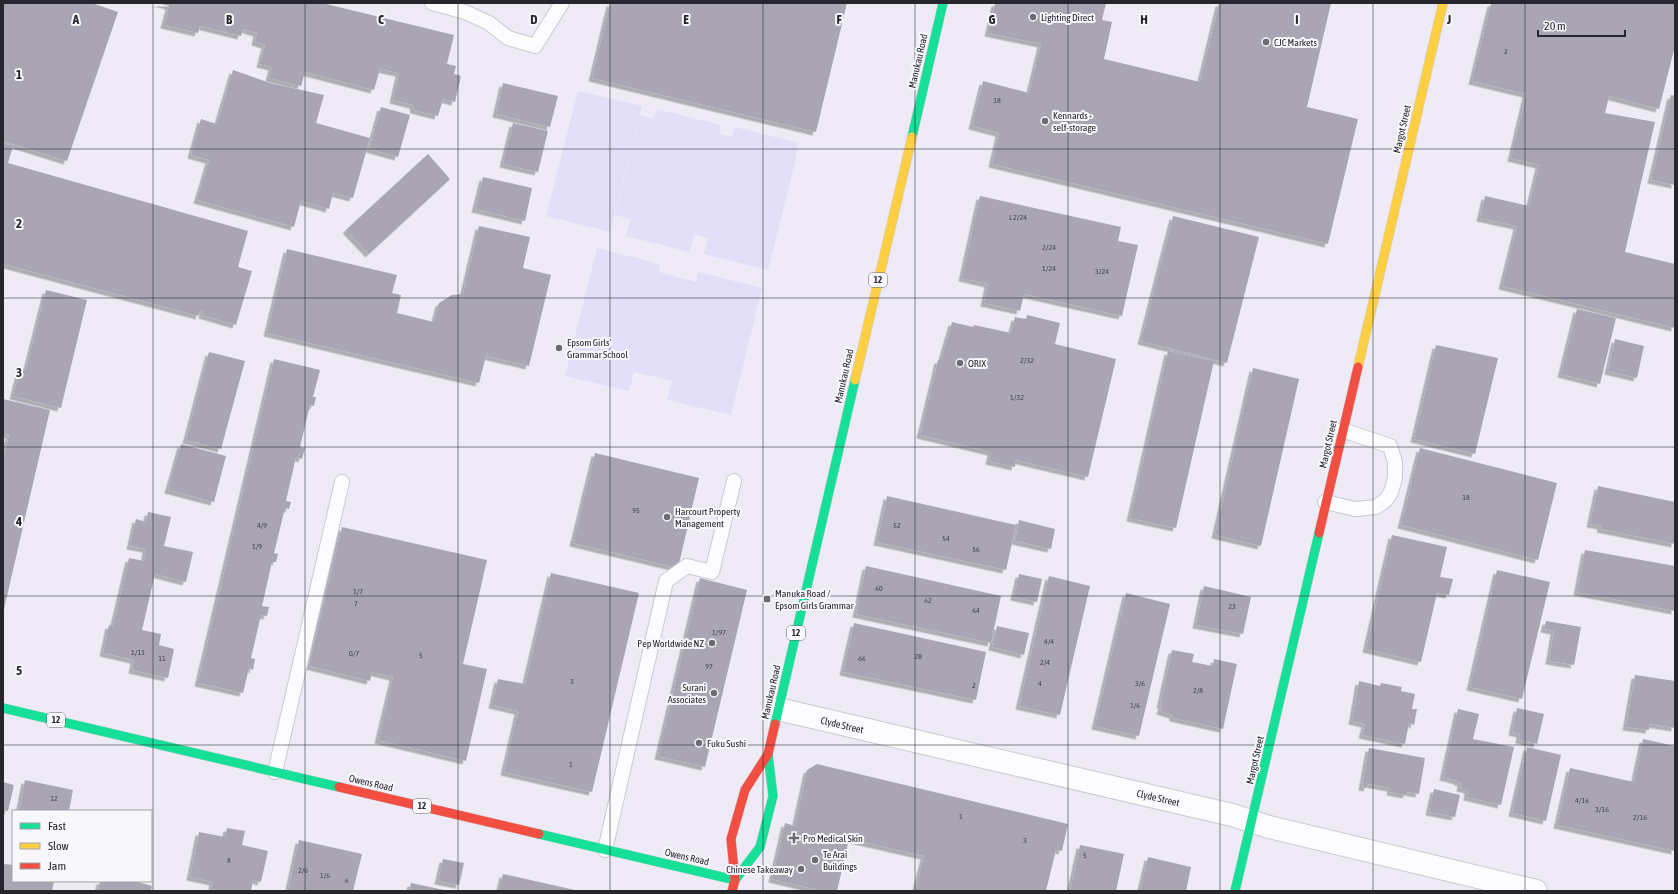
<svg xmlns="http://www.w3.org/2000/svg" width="1678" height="894" viewBox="0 0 1678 894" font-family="'Asap Condensed',sans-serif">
  <defs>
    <filter id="shadow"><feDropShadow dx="-3.5" dy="3.5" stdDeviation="0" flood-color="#0004"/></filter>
  </defs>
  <rect width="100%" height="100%" fill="#eeebf6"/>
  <!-- green -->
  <path fill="#e4dff9" d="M578 91 642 106 610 232 546 216Z
    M657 109 721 125 719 134 732 137 735 127 799 143 796 154 797 155 768 270 704 254 708 238 694 234 690 252 626 236 630 219 615 215 640 115 654 119Z
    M597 248 660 264 659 272 696 282 698 272 762 288 731 415 667 400 672 381 634 372 629 391 565 376Z"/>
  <!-- building -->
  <path fill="#a9a5b3" filter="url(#shadow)" d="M3 3H92L118 12 67 161 3 141Z
    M157 3H322L454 35 447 64 456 66 454 74 461 76 455 102 443 99 438 116 414 110 413 105 393 100 399 73 380 69 374 90 305 72 301 86 269 78 272 67 260 64 265 45 255 42 257 33 243 29 241 36 200 26 198 33 164 25 169 6Z
    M610 3H847L816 132 592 78Z
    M995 3H1106L1102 20 1112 22 1104 59 1200 82 1219 3H1331L1307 107 1358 119 1328 244 992 164 999 133 972 126 983 81 1029 93 1041 44 988 33Z
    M1491 3H1675V46L1659 109 1609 96 1605 113 1655 122 1625 252 1675 264V328L1502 286 1517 226 1480 218 1485 196 1529 206 1539 165 1511 158 1526 94 1472 81Z
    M233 70 270 83 324 95 316 123 370 138 353 198 333 193 329 209 301 201 294 227 197 200 209 160 191 155 201 119 217 124Z
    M503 83 558 96 550 127 496 114Z
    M1671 95 1675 96V185L1651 180Z
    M381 107 410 115 398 157 369 149Z
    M513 123 548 131 538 172 503 164Z
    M3 143 13 146 8 163 248 231 238 267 252 271 236 325 202 315 203 311 200 310 199 316 3 264Z
    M428 154 450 179 369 254 346 230Z
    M483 177 532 188 525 221 475 209Z
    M980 196 1121 227 1118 241 1138 245 1122 316 1024 294 1020 311 984 303 988 284 962 278Z
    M1173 216 1259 237 1227 363 1141 341Z
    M479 226 530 237 523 268 551 275 529 366 486 356 479 383 267 333 287 249 397 275 392 293 401 295 397 313 434 322 439 303 452 295 463 294Z
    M46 290 87 300 61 408 13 396 20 368 26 370Z
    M1577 309 1616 318 1600 384 1561 374Z
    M1027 315 1060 323 1055 344 1116 359 1088 477 1016 460 1015 467 989 461 991 452 920 435 938 360H941L952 322 973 327 974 325 1011 333 1015 317 1026 319Z
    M1615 339 1644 346 1637 378 1608 371Z
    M1436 345 1498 358 1475 454 1414 439Z
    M1168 351 1214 361 1176 528 1130 518Z
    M209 352 245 361 221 449 186 440Z
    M274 359 320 370 313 397H316L314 406 310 405 300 447 305 448 302 459 296 457 286 501 291 502 289 509 285 508 274 553 278 554 276 562H272L262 606 269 607 267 616 261 615 251 658 255 659 253 670 249 668 243 693 198 683Z
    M1253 368 1299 379 1261 546 1215 535Z
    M3 399 50 410 4 609 3 459 9 435 3 433Z
    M181 444 226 456 214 502 168 490Z
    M1420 448 1557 483 1538 560 1401 525Z
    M595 453 699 478 678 568 573 543Z
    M1598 486 1675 502V544L1600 529 1601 526 1590 524Z
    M887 496 1016 525 1006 570 877 542Z
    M148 512 171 517 164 546 193 552 186 582 155 574 142 630 161 634 159 645 174 649 168 678 132 670 134 660 103 653 109 625 113 626 129 558 144 561 146 549 130 546 136 519 146 522Z
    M1019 520 1055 529 1051 549 1015 541Z
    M342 527 487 560 463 664 487 669 466 761 378 740 393 677 372 672 370 681 309 666Z
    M1392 535 1447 547 1440 577 1453 579 1449 595 1437 593 1421 662 1366 649Z
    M1585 550 1675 566V611L1577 592Z
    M866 566 1001 596 991 643 856 614Z
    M1497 570 1550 582 1522 699 1470 687Z
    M551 573 639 593 592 792 504 772 518 711 492 705 498 679 525 684Z
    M1019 574 1042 579 1037 602 1014 597Z
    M1049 576 1090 586 1060 715 1019 706Z
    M700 578 747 590 705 767 658 756Z
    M1204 586 1251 597 1243 634 1196 625Z
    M1126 593 1170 604 1139 736 1095 726Z
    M1546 621 1581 627 1574 665 1549 661 1554 631 1544 629Z
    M854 623 986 652 976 700 843 672Z
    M997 626 1029 633 1024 655 992 647Z
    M1172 650 1194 654 1192 662 1213 666 1214 659 1237 664 1223 729 1173 718V715L1160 711 1162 705H1160Z
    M1635 675 1675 681V728L1650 724 1649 730 1626 727Z
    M1359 681 1380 686 1381 683 1402 687 1401 691 1415 694 1412 709H1417L1414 725 1409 723 1405 744 1362 735 1365 724 1352 721Z
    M1517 708 1544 714 1537 744 1519 740 1520 734 1512 732Z
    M1458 709 1479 714 1473 739 1514 747 1501 805 1467 797 1468 790 1460 788 1461 783 1458 782V781L1443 777Z
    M1643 739 1675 746V851L1557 825 1570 768 1634 782Z
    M1527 747 1561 755 1546 821 1512 813Z
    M1369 748 1425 758 1419 794 1407 792 1406 795 1390 792 1391 788 1368 784 1367 788 1362 787Z
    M817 764 1068 824 1062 851 1056 850 1046 891H915L924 856 849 839 837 891H822L772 879 785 823 795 826 807 770Z
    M25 780 73 790 69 811H19Z
    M3 782 14 785 8 811 3 810Z
    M1434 789 1460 795 1455 817 1429 812Z
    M227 828 245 831 242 845 268 851 261 882 253 880 251 891H223L211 889 213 882 190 877 199 832 225 837Z
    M299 840 362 854 353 891H288Z
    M1080 845 1124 854 1116 891H1070Z
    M1148 857 1191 867 1186 891H1140Z
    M443 859 464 863 459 885 438 881Z
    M4 864 13 865V881H54L52 891H3Z
    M503 874 575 890V891H499Z
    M100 881H135L152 886 151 891H98Z
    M411 883 444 890V891H409Z"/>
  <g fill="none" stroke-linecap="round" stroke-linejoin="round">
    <defs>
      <path id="lane" d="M432 3 465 12 489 23 508 38 535 46 562 3
        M1325 502 1355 509 1376 507 1386 500 1391 492 1395 478V462L1390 446 1342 430
        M275 772 342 482
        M605 850 666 581 687 566 712 572 734 481"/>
      <path id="street" d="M778 709 1232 815 1269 827 1536 891"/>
      <path id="fast" d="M912 137 943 3
        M3 708 339 787
        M775 724 855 380
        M539 834 735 880
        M735 880 760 847 773 796 768 754
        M1235 891 1319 533"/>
      <path id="slow" d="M1358 367 1443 3
        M855 380 912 137"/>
      <path id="jam" d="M1319 533 1358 367
        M339 787 539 834
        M732 891 735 880 731 839 745 790 768 754 775 724"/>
    </defs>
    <!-- lane casing -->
    <use href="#lane" stroke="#ccc9d3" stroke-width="16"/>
    <!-- street casing -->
    <use href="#street" stroke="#ccc9d3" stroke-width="24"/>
    <!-- fast casing -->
    <use href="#fast" stroke="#ccc9d3" stroke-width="10"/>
    <!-- slow casing -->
    <use href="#slow" stroke="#ccc9d3" stroke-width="10"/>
    <!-- jam casing -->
    <use href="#jam" stroke="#ccc9d3" stroke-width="10"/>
    <!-- lane -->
    <use href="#lane" stroke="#fcfcfe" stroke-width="14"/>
    <!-- street -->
    <use href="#street" stroke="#fcfcfe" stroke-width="22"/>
    <!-- fast -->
    <use href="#fast" stroke="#16e098" stroke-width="9"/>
    <!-- slow -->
    <use href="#slow" stroke="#ffcf43" stroke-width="9"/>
    <!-- jam -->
    <use href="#jam" stroke="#f24e42" stroke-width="9"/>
  </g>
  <!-- grid -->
  <path fill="none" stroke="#27252e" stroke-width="1" stroke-opacity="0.55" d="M153 3V891M305 3V891M458 3V891M610 3V891M763 3V891M915 3V891M1068 3V891M1220 3V891M1373 3V891M1525 3V891M3 149H1675M3 298H1675M3 447H1675M3 596H1675M3 745H1675"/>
  <!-- markers -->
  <g fill="#6d6a74" stroke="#f7f7fc" stroke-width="1.5">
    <circle cx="1033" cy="17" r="4"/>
    <circle cx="1266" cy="42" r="4"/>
    <circle cx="1045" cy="121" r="4"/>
    <circle cx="559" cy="348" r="4"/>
    <circle cx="960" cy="363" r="4"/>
    <circle cx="667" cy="517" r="4"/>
    <rect x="763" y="595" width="8" height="8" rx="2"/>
    <circle cx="712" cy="643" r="4"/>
    <circle cx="714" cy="693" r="4"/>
    <circle cx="699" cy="743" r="4"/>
    <path d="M792 832h4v4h4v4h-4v4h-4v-4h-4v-4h4z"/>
    <circle cx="815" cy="860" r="4"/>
    <circle cx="801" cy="869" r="4"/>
  </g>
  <g text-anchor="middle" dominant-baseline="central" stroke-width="4" stroke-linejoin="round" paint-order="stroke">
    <!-- number labels -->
    <g font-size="8" fill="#48454f">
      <text x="1506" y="51">2</text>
      <text x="997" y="100">18</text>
      <text x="1018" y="217">L 2/24</text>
      <text x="1049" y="247">2/24</text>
      <text x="1049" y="268">1/24</text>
      <text x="1102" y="271">3/24</text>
      <text x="1027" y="360">2/32</text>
      <text x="1017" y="397">1/32</text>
      <text x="1466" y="497">18</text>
      <text x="636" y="510">95</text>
      <text x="262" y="525">4/9</text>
      <text x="897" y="525">52</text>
      <text x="946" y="538">54</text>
      <text x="257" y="546">1/9</text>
      <text x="976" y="549">56</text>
      <text x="879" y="588">60</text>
      <text x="358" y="591">1/7</text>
      <text x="928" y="600">62</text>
      <text x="356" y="603">7</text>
      <text x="1232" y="606">23</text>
      <text x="976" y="610">64</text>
      <text x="719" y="632">1/97</text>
      <text x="1049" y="641">4/4</text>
      <text x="138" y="652">1/11</text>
      <text x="354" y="653">G/7</text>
      <text x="421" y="655">5</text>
      <text x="918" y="656">2B</text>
      <text x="162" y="658">11</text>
      <text x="862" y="658">66</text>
      <text x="1045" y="662">2/4</text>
      <text x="709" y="666">97</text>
      <text x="572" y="681">3</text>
      <text x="1040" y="683">4</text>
      <text x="1140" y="683">3/6</text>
      <text x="974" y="685">2</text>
      <text x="1198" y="690">2/8</text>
      <text x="1135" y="705">1/6</text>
      <text x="571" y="764">1</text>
      <text x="54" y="798">12</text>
      <text x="1582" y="800">4/16</text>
      <text x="1602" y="809">3/16</text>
      <text x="961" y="816">1</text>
      <text x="1640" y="817">2/16</text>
      <text x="1025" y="840">3</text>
      <text x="1085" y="855">5</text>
      <text x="229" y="860">8</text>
      <text x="303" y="870">2/6</text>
      <text x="325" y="875">1/6</text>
      <text x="347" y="880">6</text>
    </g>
    <!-- shield labels -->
    <g fill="#f7f7fc" stroke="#65646c" stroke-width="1">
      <rect x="869" y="273" width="18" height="14" rx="3"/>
      <rect x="787" y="626" width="18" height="14" rx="3"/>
      <rect x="47" y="713" width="18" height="14" rx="3"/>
      <rect x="413" y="799" width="18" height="14" rx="3"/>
    </g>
    <g font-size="9" font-weight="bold" fill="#27252e">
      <text x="878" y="280">12</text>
      <text x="796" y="633">12</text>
      <text x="56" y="720">12</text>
      <text x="422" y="806">12</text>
    </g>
    <!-- poi labels -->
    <g font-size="10" fill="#27252e" stroke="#f7f7fc" text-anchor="start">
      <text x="1041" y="17">Lighting Direct</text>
      <text x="1274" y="42">CJC Markets</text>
      <text x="1053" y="115">Kennards -<tspan x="1053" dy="12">self-storage</tspan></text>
      <text x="567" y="342">Epsom Girls'<tspan x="567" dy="12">Grammar School</tspan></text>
      <text x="968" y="363">ORIX</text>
      <text x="675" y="511">Harcourt Property<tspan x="675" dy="12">Management</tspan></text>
      <text x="775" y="593">Manuka Road /<tspan x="775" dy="12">Epsom Girls Grammar</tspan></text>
      <text x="704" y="643" text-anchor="end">Pep Worldwide NZ</text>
      <text x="706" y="687" text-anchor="end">Surani<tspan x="706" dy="12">Associates</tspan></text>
      <text x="707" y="743">Fuku Sushi</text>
      <text x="803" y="838">Pro Medical Skin</text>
      <text x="823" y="854">Te Arai<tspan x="823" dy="12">Buildings</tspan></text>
      <text x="793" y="869" text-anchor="end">Chinese Takeaway</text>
    </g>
    <!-- street labels -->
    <g font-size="10" fill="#27252e" stroke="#f7f7fc">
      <text transform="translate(918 61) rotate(-77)">Manukau Road</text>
      <text transform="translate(1402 129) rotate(-77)">Margot Street</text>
      <text transform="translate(844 376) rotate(-77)">Manukau Road</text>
      <text transform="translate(1328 444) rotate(-77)">Margot Street</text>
      <text transform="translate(771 692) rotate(-77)">Manukau Road</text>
      <text transform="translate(842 725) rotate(13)">Clyde Street</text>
      <text transform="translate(1255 760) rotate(-77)">Margot Street</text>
      <text transform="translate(371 783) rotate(13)">Owens Road</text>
      <text transform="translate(1158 798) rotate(13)">Clyde Street</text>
      <text transform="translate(687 857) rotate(13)">Owens Road</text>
    </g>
  </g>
  <g font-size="13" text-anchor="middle" font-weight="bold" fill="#27252e" stroke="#f7f7fc" stroke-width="4" stroke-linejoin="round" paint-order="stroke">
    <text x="76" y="24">A</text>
    <text x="229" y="24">B</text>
    <text x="381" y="24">C</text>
    <text x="534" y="24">D</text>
    <text x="686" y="24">E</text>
    <text x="839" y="24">F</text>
    <text x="992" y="24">G</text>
    <text x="1144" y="24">H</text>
    <text x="1297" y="24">I</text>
    <text x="1449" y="24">J</text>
    <text x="19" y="79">1</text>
    <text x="19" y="228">2</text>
    <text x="19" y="377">3</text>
    <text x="19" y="526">4</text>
    <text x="19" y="675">5</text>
  </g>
  <!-- border -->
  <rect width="1678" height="894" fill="none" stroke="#27252e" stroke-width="8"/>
  <!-- legend -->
  <rect x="12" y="810" width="140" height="72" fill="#f7f7fc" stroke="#a4a3aa"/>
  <rect x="20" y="823" width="20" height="6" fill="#16e098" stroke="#a4a3aa"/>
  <text x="48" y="830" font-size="12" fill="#27252e">Fast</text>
  <rect x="20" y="843" width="20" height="6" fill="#ffcf43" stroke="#a4a3aa"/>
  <text x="48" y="850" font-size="12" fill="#27252e">Slow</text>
  <rect x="20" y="863" width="20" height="6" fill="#f24e42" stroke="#a4a3aa"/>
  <text x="48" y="870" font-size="12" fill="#27252e">Jam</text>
  <!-- scale -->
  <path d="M1538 30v6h87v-6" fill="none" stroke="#27252e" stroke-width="2"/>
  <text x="1544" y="30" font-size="12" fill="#27252e" stroke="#f7f7fc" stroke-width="3" paint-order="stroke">20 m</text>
</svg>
